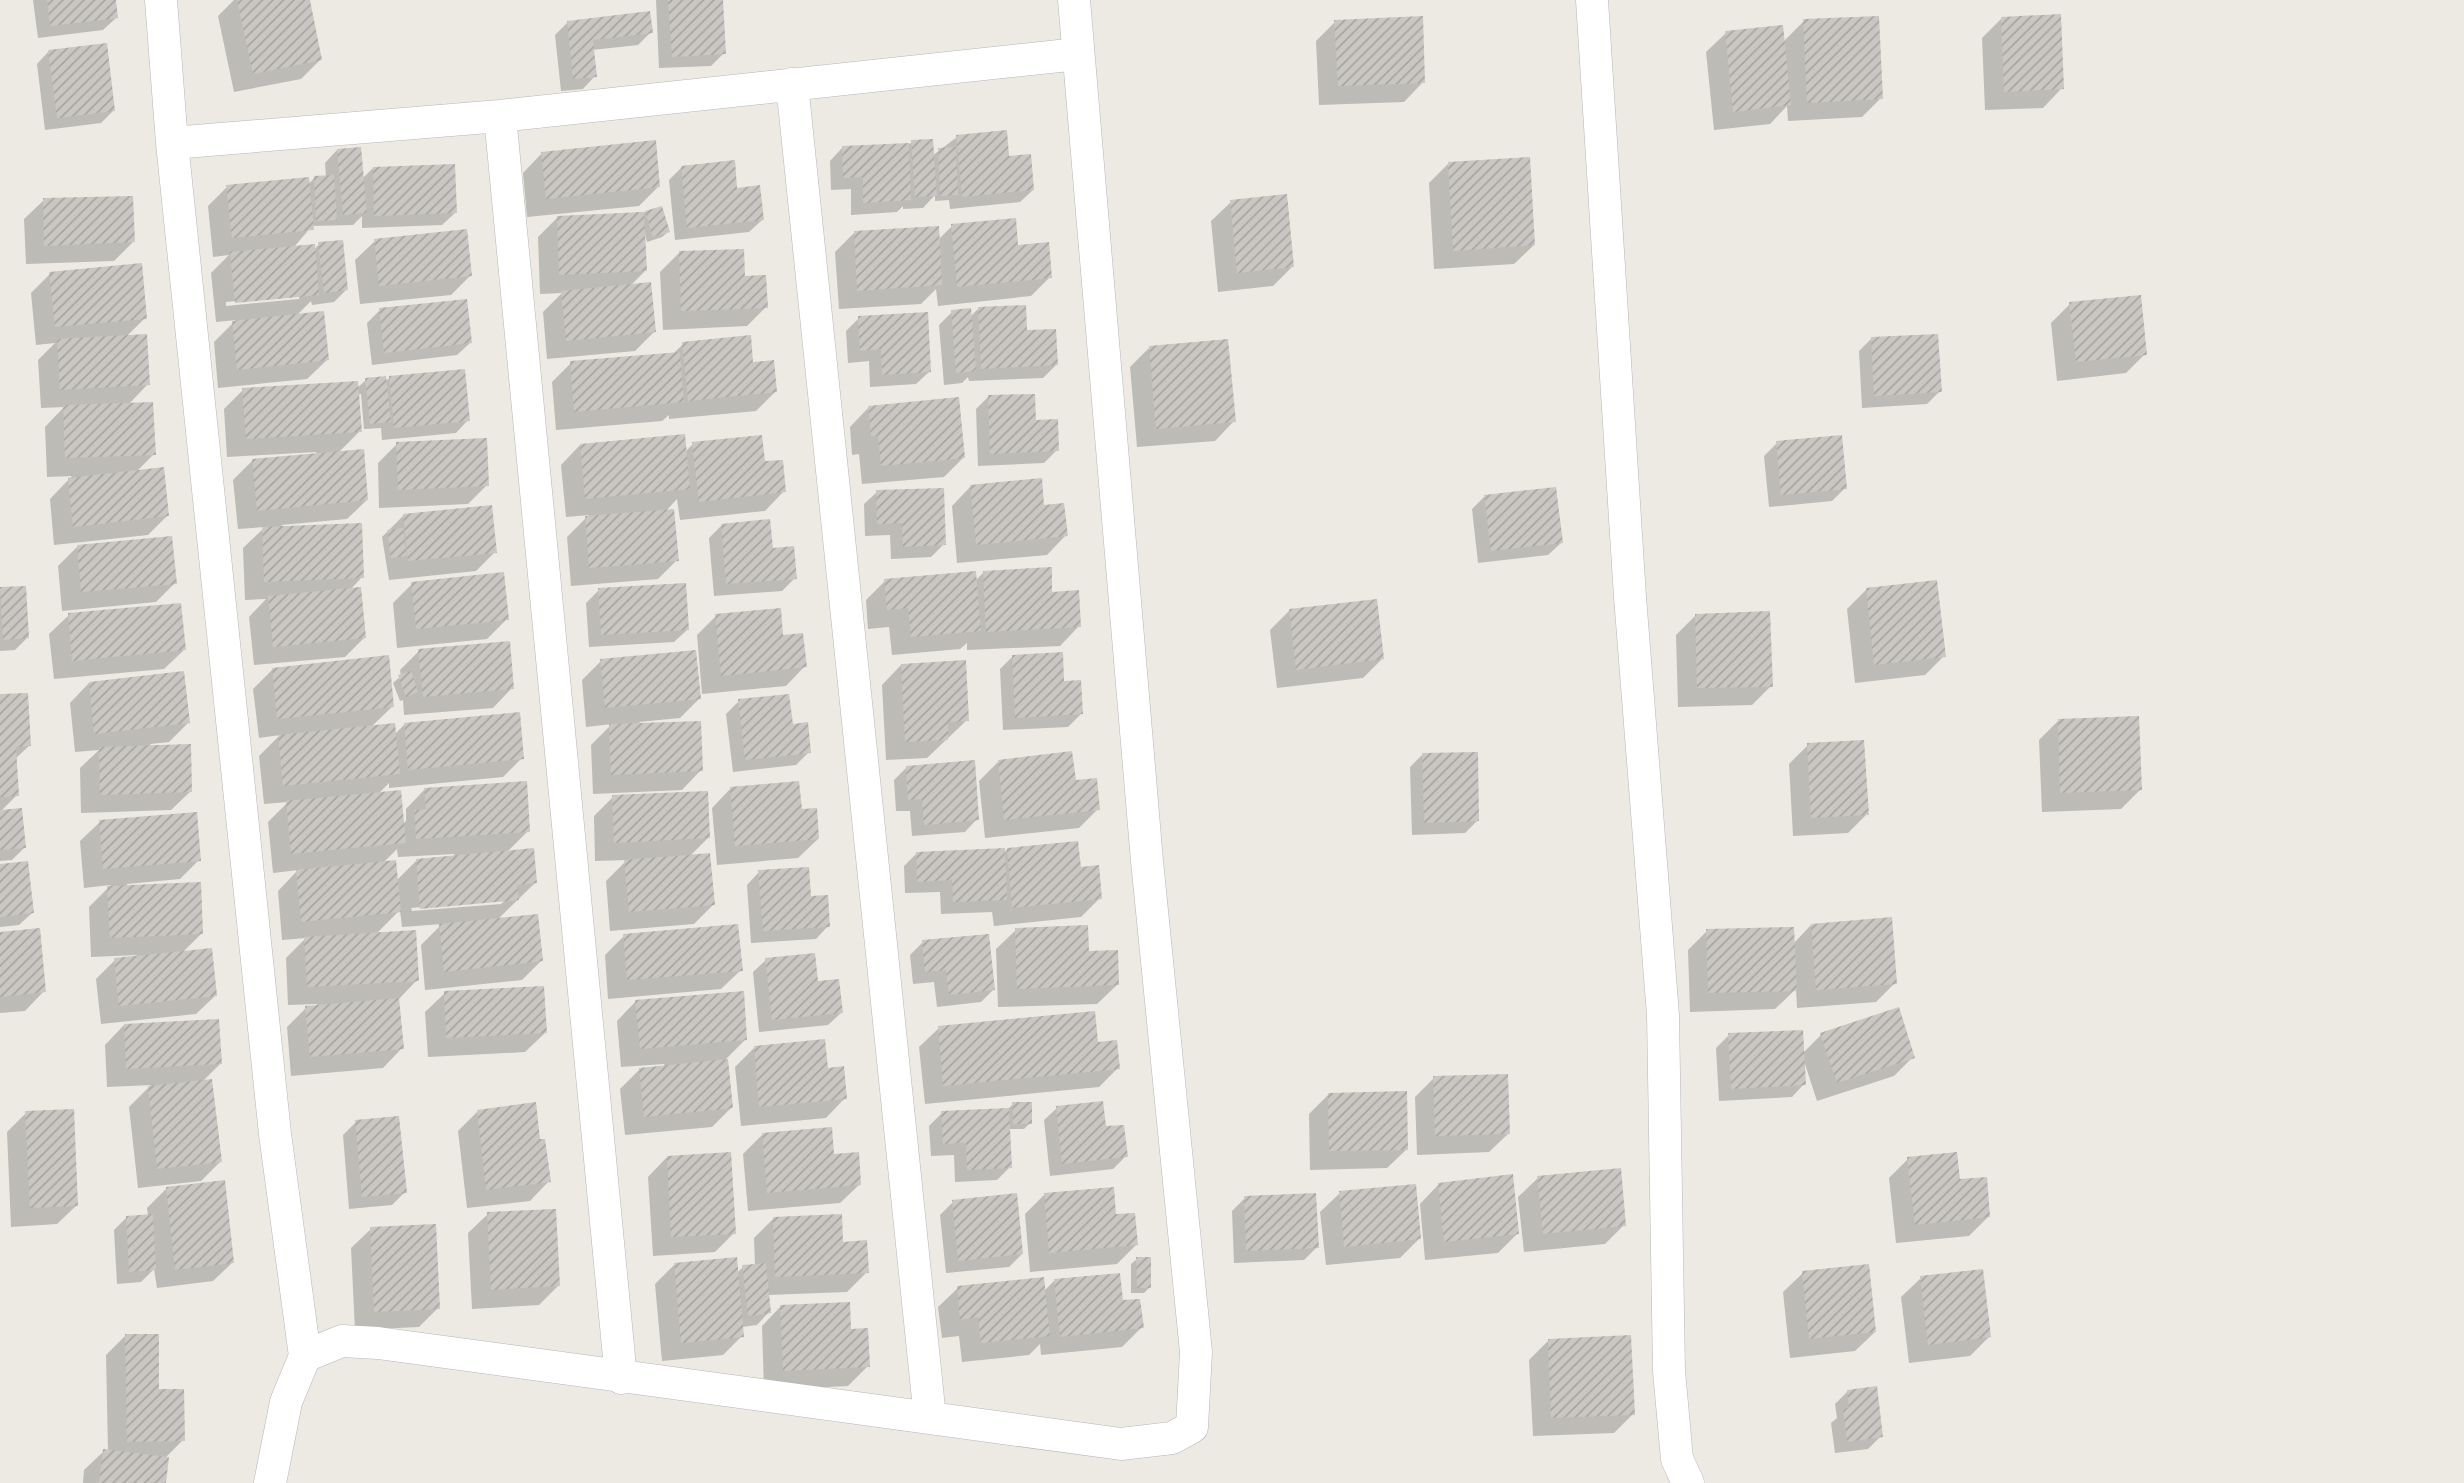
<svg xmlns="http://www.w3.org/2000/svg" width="2464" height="1483" viewBox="0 0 2464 1483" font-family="'Space Grotesk',sans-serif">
  <defs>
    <pattern id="building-hatch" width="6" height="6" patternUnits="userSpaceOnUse" patternTransform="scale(1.75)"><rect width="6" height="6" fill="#cac7c3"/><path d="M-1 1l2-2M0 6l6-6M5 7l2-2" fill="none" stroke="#a7a5a2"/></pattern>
  </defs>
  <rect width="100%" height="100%" fill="#edeae4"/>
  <!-- shadow -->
  <path fill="#0003" fill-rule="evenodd" d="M33 0H114L116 18 103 30 38 38Z
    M234 0H308L320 60 301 79 234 92 218 16Z
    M656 0H721L724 53 711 66 659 68Z
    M2001 19 2062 88 2043 108 1985 110 1982 38Z
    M1804 21 1881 98 1862 117 1788 121 1787 106 1770 124 1714 130 1706 52 1726 33 1783 42Z
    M568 22 651 32 638 45 592 50 595 76 583 89 561 91 555 35Z
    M1335 22 1423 82 1404 102 1319 105 1316 41Z
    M49 51 113 111 101 123 45 130 37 64Z
    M957 137 1008 158 1033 190 1020 202 950 209 949 200 935 201V195L923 208 903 209V206L897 212 851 215V189L831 190 830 161 842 148 908 145 912 142 932 156Z
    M337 150 362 179 373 168 455 213 442 225 362 228V216L353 225 312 226 294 247 314 250 319 244 346 290 334 302 312 305 311 301 296 316 327 360 307 379 218 388 214 342 236 320 216 322 211 273 229 255 213 257 208 206 227 187 308 185 314 178 326 177 325 163ZM299 295V299L226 306V302Z
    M542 153 658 187 639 206 527 217 523 173Z
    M1448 164 1534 245 1514 264 1434 269 1429 183Z
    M682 167 736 190 762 220 749 232 675 240 669 180Z
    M44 200 133 242 114 261 26 264 24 219Z
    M1231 202 1292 267 1273 286 1218 292 1211 221Z
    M646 212 668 232 662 237 647 242 645 233V271L630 286 654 332 635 351 547 359 543 312 562 293 540 294 538 237 557 218Z
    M952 226 1017 247 1050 277 1031 296 938 306 936 289 921 304 839 309 835 252 854 233 938 240Z
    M375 241 470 276 451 295 360 304 355 260Z
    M679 253 743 278 766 307 747 326 663 330 660 272Z
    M50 274 145 318 126 337 148 384 128 405 154 454 136 472 167 516 148 535 54 545 50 499 72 476 47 477 45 427 64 407 41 408 38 360 55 343 36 345 31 293Z
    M2070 304 2145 354 2126 373 2057 381 2051 323Z
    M978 309 1025 332 1056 365 1043 378 969 381 968 377 962 383 944 385 939 325 952 312 970 317Z
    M380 310 470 343 457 355 372 365 367 323Z
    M859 318 929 372 916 384 870 387 869 361 848 363 846 331Z
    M1872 338 1940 391 1927 404 1862 408 1859 351Z
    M683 344 752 364 775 392 756 411 669 419V415L662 421 556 430 552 382 571 363 672 355Z
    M1149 348 1234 421 1215 441 1137 447 1130 367Z
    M390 377 468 420 456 433 382 440 381 428 364 429 361 394 358 395 360 431 338 453 367 500 347 519 281 525 362 577 350 590 364 638 345 657 254 665 249 617 266 599 245 600 243 548 265 527 238 529 233 480 252 461 316 455V452L227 457 224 409 243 390 357 388 366 380 385 382Z
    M988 397 1035 421 1057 450 1044 463 978 466 976 409Z
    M869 407 963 458 944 477 862 484 859 454 852 455 850 427Z
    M1777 443 1845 488 1832 501 1769 507 1764 456Z
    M397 444 487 485 468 504 379 508 378 463Z
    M693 444 763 463 784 491 765 511 680 520 677 499 665 512 677 560 658 579 571 586 567 537 589 515 566 517 561 465 580 445 685 452Z
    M971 486 1066 535 1047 555 957 563 952 506Z
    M877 492 944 544 931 557 891 559 890 535 865 536 864 504Z
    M1485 496 1561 543 1548 555 1478 563 1472 509Z
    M404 515 495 552 476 571 389 580 382 537Z
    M722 525 795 578 782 591 714 596 709 538Z
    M78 546 175 583 156 602 62 611 58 566Z
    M984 572 1051 594 1079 626 1060 646 967 650V643L960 649 892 655 889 627 868 629 866 600 885 581H975Z
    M412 584 507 619 487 639 397 648 393 603Z
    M25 588 27 638 15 650 0 651V589Z
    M599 590 687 630 674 642 589 647 586 603Z
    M1866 590 1944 656 1925 675 1855 683 1847 609Z
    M1289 611 1382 659 1363 678 1277 688 1270 630Z
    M69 615 184 650 164 669 54 679 49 634Z
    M1696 615 1771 686 1752 705 1678 707 1676 635Z
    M716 616 782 637 805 666 786 686 702 694 697 635Z
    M419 651 512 688 493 708 404 715 403 700 400 701 393 683 401 676 400 670Z
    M1013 656 1062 682 1081 714 1068 727 1003 730 1000 669Z
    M601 661 699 699 680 718 639 722 701 770 682 790 593 794 591 745 612 724 586 727 582 680Z
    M901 665 967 720 927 758 886 760 882 685Z
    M273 669 393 706 371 727 394 735 405 724 522 758 503 777 389 788V783L378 794 402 825 406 821V809L425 789 528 831 507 852 535 883 497 920 541 961 522 980 425 990 421 945 442 924 402 927 400 910 376 934 417 980 398 1000 402 1048 383 1068 291 1076 287 1027 306 1008 317 1007V1004L288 1005 286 958 306 938 282 940 278 891 298 870 273 873 268 822 288 802 264 804 259 756 280 735 259 738 253 689ZM397 849 398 857 454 854V857L417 860 396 881 383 863ZM505 900 501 904 412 911 411 908Z
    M89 683 188 723 169 742 150 744 191 791 171 810 81 813 80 768 99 750 75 752 70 703Z
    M0 696 29 746 15 759 17 795 0 812 25 847 12 860 0 861Z
    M739 701 791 725 809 752 796 765 733 772 726 714Z
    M2059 720 2140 790 2121 809 2042 812 2039 740Z
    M1808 745 1867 814 1848 833 1793 836 1789 764Z
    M1422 755 1478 820 1465 833 1412 835 1410 767Z
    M999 761 1074 782 1098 809 1079 828 985 838 979 781Z
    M907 767 977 819 965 832 912 836 910 811H896L894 780Z
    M731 788 800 811 818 839 798 858 717 865 712 808Z
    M613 797 708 838 690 856 713 905 694 924 610 931 606 881 627 860 595 861 594 816Z
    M100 822 199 860 180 879 127 884V887L202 933 182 953 216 995 196 1014 101 1024 96 979 115 960 137 958V955L91 957 89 907 111 885 84 888 80 841Z
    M1007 849 1079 869 1100 898 1081 917 994 926 992 912 941 914 940 892 905 893 904 866 917 853H1004Z
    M0 865 32 913 19 925 0 927Z
    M759 872 809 897 828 926 816 939 751 943 747 885Z
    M1811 925 1895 983 1876 1002 1797 1008 1796 989 1775 1009 1690 1012 1688 950 1707 931 1793 944Z
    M1016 930 1087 952 1117 985 1097 1004 998 1007 996 949Z
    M0 934 44 991 25 1011 0 1013Z
    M624 936 741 970 721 989 608 999 605 955Z
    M923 942 993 990 981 1002 937 1007 934 982 913 984 910 955Z
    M766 960 817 983 841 1013 828 1025 759 1032 753 972Z
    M445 993 545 1033 525 1052 428 1057 425 1012Z
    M636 1001 746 1039 724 1061 732 1107 712 1127 625 1135 620 1089 640 1069 665 1067 664 1064 621 1067 617 1021Z
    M124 1025 220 1064 202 1082 220 1162 201 1181 138 1188 129 1107 151 1085 107 1087 105 1045Z
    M939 1028 1097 1044 1118 1068 1099 1087 925 1104 919 1047Z
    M1729 1035 1803 1053 1821 1035 1913 1057 1894 1076 1817 1101 1804 1061V1084L1792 1097 1719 1101 1716 1048Z
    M754 1048 826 1070 845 1098 826 1118 741 1126 735 1067Z
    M1434 1078 1509 1133 1489 1152 1417 1155 1415 1097Z
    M1328 1095 1407 1149 1387 1168 1310 1170 1309 1114Z
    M1013 1104 1030 1123 1024 1129H1008L1010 1167 997 1180 955 1182 954 1155 931 1156 929 1126 942 1113 1007 1110Z
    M1057 1108 1104 1128 1126 1156 1113 1169 1050 1176 1044 1120Z
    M477 1112 539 1141 549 1181 530 1201 467 1208 458 1131Z
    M26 1113 77 1205 57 1224 11 1227 7 1132Z
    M356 1122 405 1192 392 1205 349 1209 343 1135Z
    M762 1135 833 1156 860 1184 840 1203 748 1211 743 1154Z
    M667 1157 734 1233 715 1252 653 1256 648 1177Z
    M1908 1159 1959 1181 1989 1216 1969 1236 1896 1243 1889 1178Z
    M1538 1178 1624 1225 1605 1244 1524 1252 1518 1197Z
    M1439 1184 1518 1233 1498 1253 1425 1260 1420 1204Z
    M166 1189 233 1262 213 1281 157 1288 154 1269 141 1282 117 1284 114 1230 127 1217 148 1216 147 1208Z
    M1340 1193 1419 1239 1400 1258 1326 1265 1320 1212Z
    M1044 1195 1115 1216 1136 1245 1117 1264 1030 1272 1025 1214Z
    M1245 1198 1317 1247 1304 1260 1234 1263 1232 1211Z
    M953 1202 1022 1254 1009 1267 946 1273 940 1215Z
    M488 1214 558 1286 539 1305 472 1309 468 1233Z
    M773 1219 842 1243 867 1272 847 1292 767 1295 769 1312 757 1325 742 1327V1336L723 1355 662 1361 655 1284 675 1264 737 1273 743 1267 755 1266 754 1238Z
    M371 1229 438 1308 419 1327 355 1330 351 1248Z
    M1137 1259 1150 1287 1144 1293H1131V1264Z
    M1803 1273 1875 1332 1855 1351 1790 1358 1783 1292Z
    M1921 1278 1989 1337 1970 1356 1909 1363 1901 1297Z
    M1055 1280 1122 1302 1142 1327 1122 1347 1041 1355 1040 1344 1029 1355 962 1362 959 1336 942 1338 938 1307 958 1288 1044 1291Z
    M781 1306 849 1331 868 1366 848 1386 764 1390 762 1326Z
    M125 1336 183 1440 165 1458 164 1483H83L84 1470 104 1451H108L106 1355Z
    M1548 1341 1633 1414 1614 1433 1533 1436 1529 1360Z
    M1848 1391 1881 1436 1868 1449 1835 1453 1831 1423 1837 1418 1835 1404Z"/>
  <!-- building -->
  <path fill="url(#building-hatch)" d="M47 0H116L118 18 50 26Z
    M237 0H310L322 60 253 74Z
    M668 0H723L726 54 672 57Z
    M650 11 653 33 593 40 597 77 573 79 567 21Z
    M2061 14 2064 89 2004 92 2001 17Z
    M1423 16 1425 83 1338 86 1334 20Z
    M1879 16 1883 99 1807 103 1803 19Z
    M1783 25 1791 105 1733 112 1725 31Z
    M107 43 115 111 57 118 48 50Z
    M1007 130 1009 156 1031 154 1034 190 962 197 956 135Z
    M933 139 937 196 915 197 911 140Z
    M656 140 660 187 546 199 541 152Z
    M909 143 911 200 863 203V177L843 178 842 146Z
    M361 147 367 213 343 215 337 149Z
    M956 147 958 195 940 196 938 148Z
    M1530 157 1535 245 1453 251 1448 162Z
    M735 160 737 188 760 185 764 220 687 228 681 166Z
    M455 164 457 213 374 216 373 167Z
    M334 175 337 220 316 221 314 176Z
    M309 177 314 230 232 238 226 185Z
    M1287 194 1294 267 1237 273 1230 200Z
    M133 196 135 242 44 246 43 198Z
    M662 206 670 232 653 237 645 211Z
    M644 212 647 271 559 275 557 216Z
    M1016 218 1018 245 1049 242 1052 278 957 287 951 224Z
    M939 226 942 285 857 291 854 231Z
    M467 229 472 276 379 286 374 239Z
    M343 240 348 290 324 293 318 242Z
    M315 244 319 295 235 303 230 252Z
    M744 249 745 276 766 275 768 308 681 311 679 251Z
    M142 263 147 319 55 327 49 272Z
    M651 282 656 332 566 341 561 291Z
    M2141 295 2147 355 2076 362 2069 302Z
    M467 299 472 343 384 353 379 308Z
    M1026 305 1027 330 1056 329 1058 365 981 369 978 307Z
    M971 308 976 371 956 373 951 310Z
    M324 311 329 360 237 370 232 321Z
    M928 312 931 372 882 375 881 349 860 351 858 316Z
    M147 334 150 385 60 390 57 339Z
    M1938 334 1942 392 1874 396 1871 337Z
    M751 335 753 362 774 360 777 392 688 401 682 342Z
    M1228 339 1236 422 1156 429 1149 346Z
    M680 352 684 402 574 412 570 361Z
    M465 369 470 421 394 428 389 376Z
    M386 376 391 422 370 424 365 378Z
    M358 381 362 432 246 439 242 388Z
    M1035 394 1036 420 1058 419 1059 451 990 454 988 395Z
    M959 397 965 458 881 466 878 436H871L868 406Z
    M153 402 156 455 65 458 63 405Z
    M685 434 690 489 585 499 580 444Z
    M762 435 765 461 783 460 786 492 699 502 692 442Z
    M1842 435 1847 489 1781 495 1776 441Z
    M487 438 489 486 398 490 396 442Z
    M364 449 368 500 257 511 252 459Z
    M164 467 169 516 73 527 68 478Z
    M1042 478 1044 505 1064 503 1068 536 976 545 970 485Z
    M1556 487 1563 543 1491 551 1484 495Z
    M944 488 946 545 903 547 902 523 877 524 876 490Z
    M492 505 497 553 408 561 403 514Z
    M674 509 679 561 589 568 585 516Z
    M770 519 773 548 794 546 797 579 726 584 721 524Z
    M362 523 364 578 264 582 262 527Z
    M403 528 407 556 391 558 387 530Z
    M172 536 177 584 81 592 77 545Z
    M1052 567V592L1079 590 1081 627 986 632 983 571Z
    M976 571 981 631 911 637 908 608 887 610 884 579Z
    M504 572 509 620 416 629 411 582Z
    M1937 580 1946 657 1874 665 1866 588Z
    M686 583 689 630 601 635 598 588Z
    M26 586 29 638 3 640 0 587Z
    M361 587 366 638 273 647 268 596Z
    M1377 599 1384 659 1296 670 1289 609Z
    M181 603 186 650 72 661 68 613Z
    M781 608 783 635 803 633 807 667 721 676 715 614Z
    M1770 611 1773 687 1697 688 1695 614Z
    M510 641 514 689 423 697 418 649Z
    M696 650 701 699 605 708 600 659Z
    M1063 652 1064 681 1081 680 1083 714 1015 718 1012 655Z
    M389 655 394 707 277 719 272 668Z
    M966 660 969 721 948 722V740L905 742 901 664Z
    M184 671 190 723 94 734 89 682Z
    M411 671 418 692 406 697 398 675Z
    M28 693 31 746 16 747 19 796 0 797V694Z
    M789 694 793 724 808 722 811 753 745 760 738 699Z
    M520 712 524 759 408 770 404 723Z
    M2139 716 2142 790 2060 793 2058 719Z
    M701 721 703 771 611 775 609 724Z
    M395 723 400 774 283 786 278 735Z
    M1864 740 1869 815 1811 818 1807 743Z
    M191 744 192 792 100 795 99 747Z
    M1072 751 1076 780 1097 778 1100 810 1004 820 998 760Z
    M1478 752 1479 821 1424 823 1422 753Z
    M975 760 979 820 924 825 922 799 908 800 906 766Z
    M527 781 530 832 416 839 414 810 426 809 424 788Z
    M799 781 802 809 817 808 819 839 735 846 730 787Z
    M401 790 406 843 291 854 286 801Z
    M708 791 710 838 614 843 612 795Z
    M22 808 26 848 0 850V810Z
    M197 812 201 861 103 869 99 820Z
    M1078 841 1081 867 1099 865 1102 899 1012 908 1007 848Z
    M534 848 537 883 517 885 519 900 420 909 416 859Z
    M1005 848 1007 900 953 902 952 880 917 882 916 852Z
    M710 853 715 905 629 912 624 860Z
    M396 860 401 912 301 922 296 870Z
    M28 861 34 913 0 917V864Z
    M809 867 811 896 828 895 830 927 763 931 758 870Z
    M201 882 203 934 110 938 107 886Z
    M538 914 543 961 444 972 439 924Z
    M1892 917 1897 984 1816 990 1811 924Z
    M738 924 743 971 627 980 623 934Z
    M1088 925 1089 951 1118 950 1119 985 1017 989 1015 928Z
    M1794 927 1797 991 1708 993 1706 929Z
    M40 928 46 992 0 997V932Z
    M416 930 419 981 307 987 304 937Z
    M989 934 995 990 949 995 946 970 925 972 922 940Z
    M212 948 217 996 119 1006 114 958Z
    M815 953 818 981 839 979 843 1013 772 1020 765 958Z
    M544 986 547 1033 446 1038 444 991Z
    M744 991 747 1040 640 1049 635 1000Z
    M399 998 404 1049 310 1057 305 1006Z
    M1899 1007 1915 1058 1837 1083 1820 1033Z
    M1095 1011 1098 1042 1117 1040 1120 1069 943 1086 938 1026Z
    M219 1019 222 1064 126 1069 124 1024Z
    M1803 1030 1806 1085 1731 1089 1728 1033Z
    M825 1039 828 1068 844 1066 847 1099 759 1107 754 1046Z
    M728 1059 733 1108 644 1117 639 1068Z
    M1508 1074 1510 1134 1435 1136 1433 1076Z
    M212 1079 222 1162 157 1169 148 1086Z
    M1407 1091 1408 1150 1329 1151 1328 1093Z
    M1103 1101 1106 1126 1124 1125 1128 1157 1062 1164 1056 1106Z
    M536 1102 540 1139H545L551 1182 486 1190 477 1110Z
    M1012 1102H1032V1124H1013Z
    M1009 1108 1012 1168 967 1170 966 1143 943 1144 941 1111Z
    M74 1109 78 1206 30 1208 25 1111Z
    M399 1116 407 1193 362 1197 355 1120Z
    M832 1127 834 1154 859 1152 861 1185 767 1193 762 1133Z
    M731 1152 736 1234 671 1237 667 1156Z
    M1957 1152 1960 1179 1987 1177 1990 1217 1915 1225 1907 1157Z
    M1621 1168 1626 1226 1543 1234 1537 1176Z
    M1513 1174 1519 1234 1444 1242 1438 1183Z
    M225 1180 234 1263 175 1270 166 1187Z
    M1416 1184 1421 1239 1344 1247 1339 1191Z
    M1114 1187 1116 1214 1135 1213 1138 1245 1049 1253 1044 1193Z
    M1017 1193 1023 1254 958 1261 952 1200Z
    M1316 1193 1319 1248 1246 1251 1244 1196Z
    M556 1209 560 1286 491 1290 487 1212Z
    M153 1214 156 1270 129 1272 126 1216Z
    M842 1214 843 1242 867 1240 869 1273 775 1277 773 1217Z
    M436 1224 440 1309 374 1312 370 1227Z
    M737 1257 744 1337 681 1343 674 1263Z
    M1136 1257H1151V1288H1137Z
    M766 1263 771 1313 748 1316 742 1265Z
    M1869 1264 1876 1332 1809 1339 1802 1271Z
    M1983 1269 1991 1337 1928 1345 1920 1276Z
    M1120 1273 1123 1300 1140 1299 1144 1328 1060 1337 1054 1279Z
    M1044 1277 1050 1336 981 1343 978 1317 960 1320 957 1286Z
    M850 1302 851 1329 868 1328 870 1367 783 1371 780 1305Z
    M125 1334H159V1389H184L185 1441 127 1442Z
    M1631 1335 1635 1415 1551 1418 1548 1339Z
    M1877 1386 1883 1437 1847 1442 1843 1409 1849 1408 1847 1390Z
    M103 1449 169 1457 166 1483H99Z"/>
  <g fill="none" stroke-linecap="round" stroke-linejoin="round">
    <defs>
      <path id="minor" d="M161 0 172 143 275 1134 305 1356
        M1592 0 1630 597 1663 1015 1669 1371 1677 1459 1688 1483
        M792 84 930 1418
        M500 116 621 1378
        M172 143 500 116 1078 54
        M270 1483 286 1402 305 1356 342 1341 378 1343 1121 1444 1172 1438 1192 1427 1196 1352 1147 861 1074 0"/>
    </defs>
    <!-- minor casing -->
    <use href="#minor" stroke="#b4b7b9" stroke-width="33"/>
    <!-- minor -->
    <use href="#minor" stroke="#fff" stroke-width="32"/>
  </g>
</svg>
